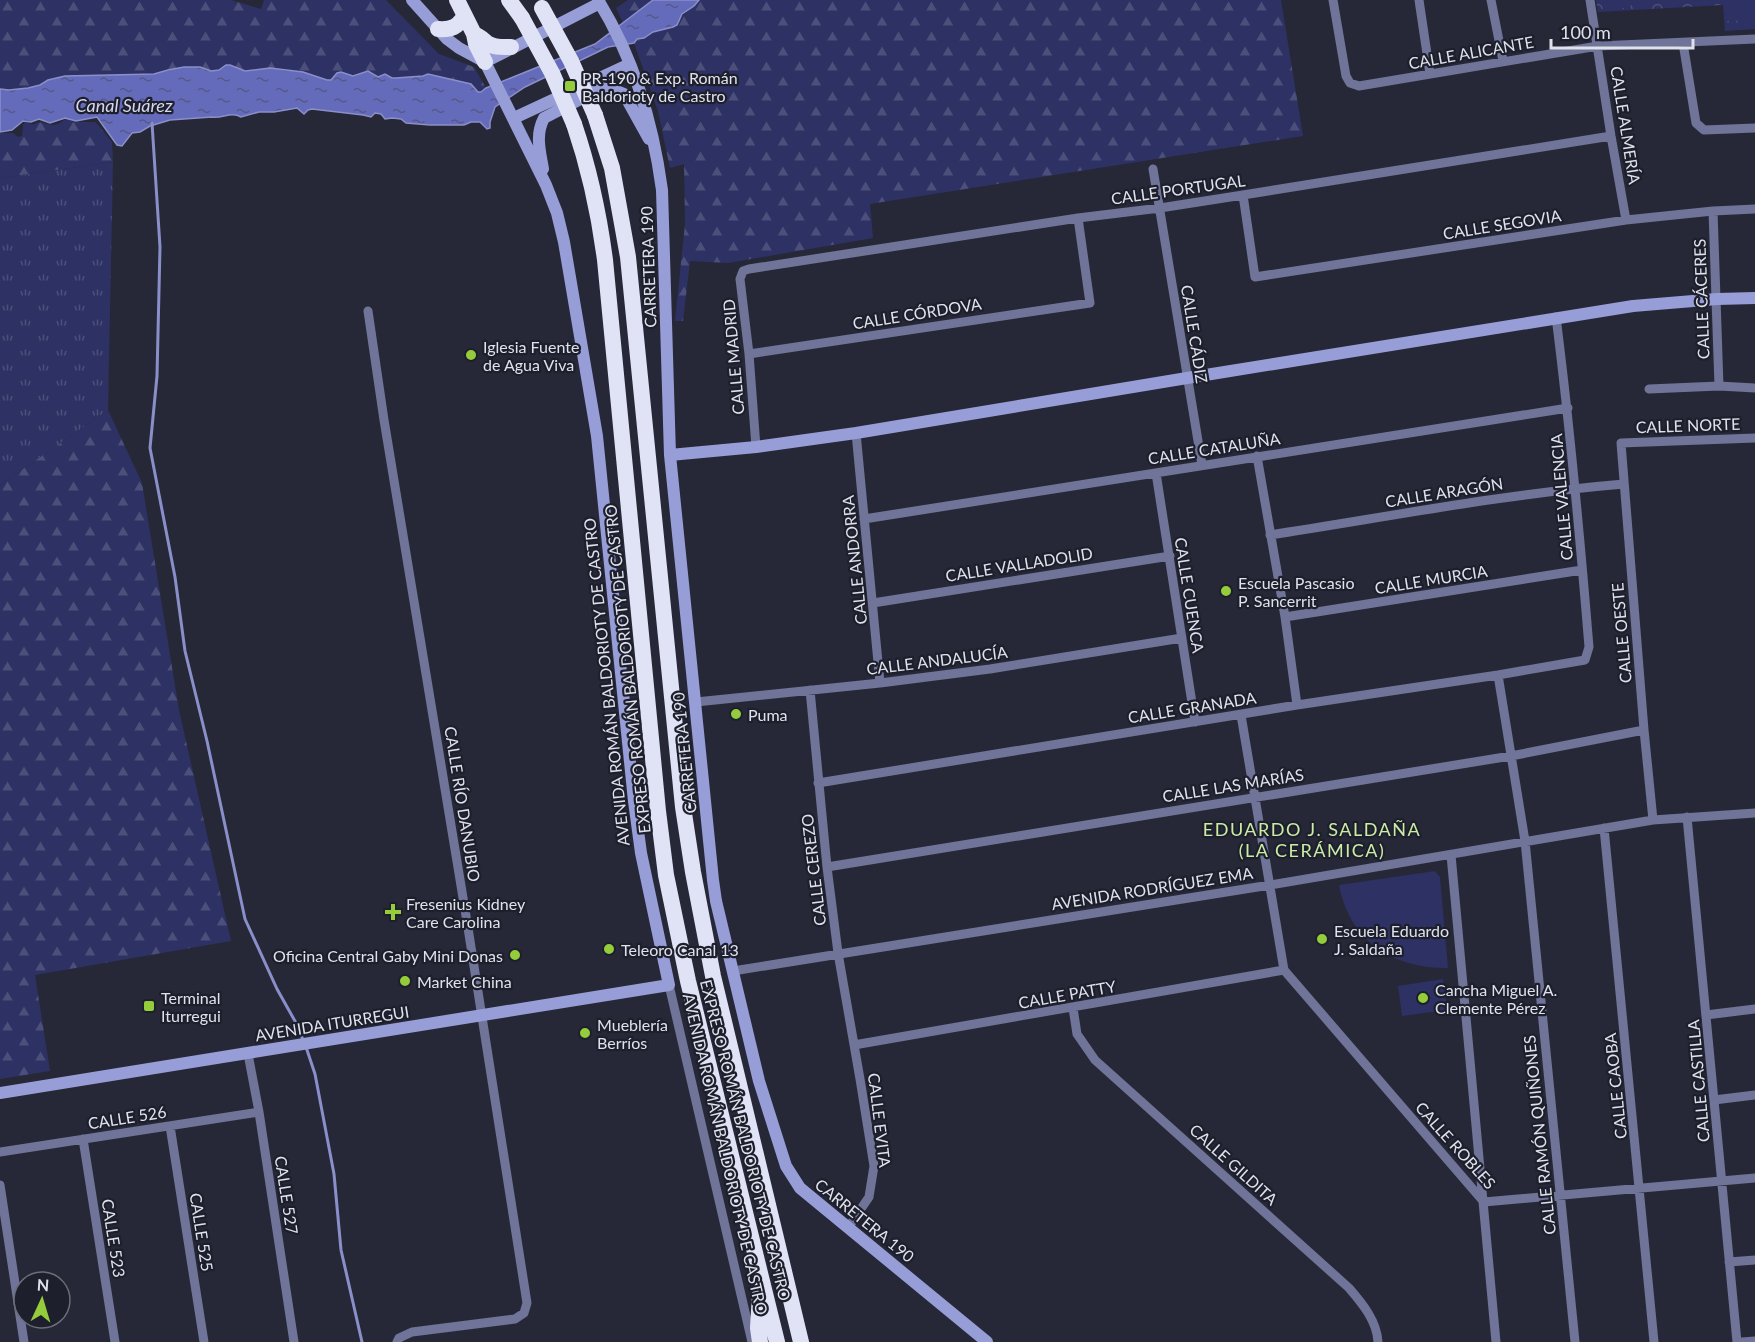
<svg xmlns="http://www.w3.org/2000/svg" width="1755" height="1342" viewBox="0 0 1755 1342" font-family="Lato,sans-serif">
  <defs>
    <pattern id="grass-tufts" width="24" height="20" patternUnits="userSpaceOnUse" patternTransform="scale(1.5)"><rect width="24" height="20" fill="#2e3163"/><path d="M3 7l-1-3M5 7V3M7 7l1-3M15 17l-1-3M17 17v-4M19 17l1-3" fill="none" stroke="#4c4f7a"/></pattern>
    <pattern id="forest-firs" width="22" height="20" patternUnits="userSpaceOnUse" patternTransform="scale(1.5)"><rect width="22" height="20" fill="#2e3163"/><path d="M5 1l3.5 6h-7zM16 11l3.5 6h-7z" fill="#4c4f7a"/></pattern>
    <pattern id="park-crowns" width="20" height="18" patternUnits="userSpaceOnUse" patternTransform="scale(1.5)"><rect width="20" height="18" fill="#2e3163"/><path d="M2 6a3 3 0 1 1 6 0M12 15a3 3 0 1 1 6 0" fill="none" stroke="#4c4f7a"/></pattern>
    <pattern id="water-ripples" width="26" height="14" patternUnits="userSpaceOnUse" patternTransform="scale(1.5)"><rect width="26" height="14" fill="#656bbb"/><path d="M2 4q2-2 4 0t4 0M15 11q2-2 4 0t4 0" fill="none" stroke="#565986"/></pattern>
  </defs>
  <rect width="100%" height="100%" fill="#262837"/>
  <!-- grass -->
  <path fill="url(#grass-tufts)" d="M113 162 108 410 0 485V178Z"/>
  <!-- forest -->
  <path fill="url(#forest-firs)" d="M0 0H231L261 9 264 0H386L439 54 474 67 486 88 481 92H479L471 84 428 74 423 76 396 78H392L385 74 378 77 364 72C355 79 347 73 337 73L331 80H327L303 72 270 68 245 71 230 65H226L219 70 211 71 200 67H184L168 70 154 74 65 76 48 80 40 85 28 88 9 90 0 89Z
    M628 0H653L623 23 616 8Z
    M699 0H1281L1303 136 870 204 873 238 728 263 690 261 683 321H675L685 224 684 164 670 168 658 111 634 43C640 36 655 33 664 28 674 24 692 8 699 0Z
    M68 119 74 122H95L100 127 112 142 113 162 0 178V133H13L18 137 22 136 23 125 25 122C31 123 32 127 38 122 45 123 53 127 60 123 63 121 65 119 68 119Z
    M108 410 142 483 179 710 231 941 35 975 50 1071 0 1079V485Z"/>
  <!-- park -->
  <path fill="url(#park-crowns)" d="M1596 0H1755V29L1725 31 1723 5 1598 12Z"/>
  <!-- pitch -->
  <path fill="#2e3163" d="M1606 0H1647L1620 9H1608Z
    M1724 0H1755V20L1726 21Z
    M1435 871 1440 877 1448 968C1394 969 1349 941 1339 885Z
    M1443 979 1447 1010 1402 1016 1398 986Z"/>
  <!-- water -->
  <path fill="url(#water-ripples)" stroke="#8a8fc9" stroke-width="1.5" d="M653 0H699L694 6 682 14 677 25 673 27 653 32 644 38 637 39 634 43 608 47 525 87 495 107 490 122V128L487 129 480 122H471L464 125H430L406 123 401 119 392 118 385 119 381 114 375 113 371 117 363 115 312 109 308 110 304 114 297 108 274 112H259L241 117C231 111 222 119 212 117L170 120 150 126 140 132 132 133 122 146 117 145 97 117 76 121 65 118 50 123 39 119 31 122 23 121 12 130 0 132V89L9 90 28 88 40 85 48 80 65 76 154 74 168 70 184 67H200L211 71 219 70 226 65H230L245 71 270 68 303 72 327 80H331L337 73 341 72 353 76 368 71 378 77 385 74 392 78H396L423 76 428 74 471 84 478 92H481L486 88 595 44Z"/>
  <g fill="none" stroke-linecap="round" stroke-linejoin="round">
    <!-- stream -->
    <path stroke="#8a8fc9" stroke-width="3" d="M152 123 160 247 157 376 150 448 175 577 185 651 207 741 245 919 277 989 300 1030 303 1041
      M306 1047 315 1074 334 1174 341 1250 362 1342"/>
    <!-- street -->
    <path stroke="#6f7498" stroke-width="9" d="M1333 0 1346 76 1350 83 1359 86 1598 46 1755 39
      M1419 0 1430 74
      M1491 0 1503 61
      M1590 0 1611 136 1626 220
      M1683 43 1696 123 1704 130 1755 128
      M1153 169 1202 465
      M1243 195 1255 277 1626 220 1713 211 1755 209
      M1713 211 1719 386
      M368 311 384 420 468 928 527 1303 524 1313 515 1319 412 1332 399 1338 397 1342
      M749 354 1090 303 1078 218
      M1649 389 1719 386 1755 388
      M856 433 880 683
      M756 447 749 354 740 279 743 271 749 269 1078 218 1160 208 1243 195 1611 136
      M1257 456 1285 617 1297 705
      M1156 473 1195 722
      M864 519 1568 408
      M1270 535C1387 517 1505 494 1624 484
      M873 603 1170 556
      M1285 617 1582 570
      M1498 675 1525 841 1575 1342
      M810 690 827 867 838 953 860 1079 874 1166 869 1197 848 1228
      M696 702 880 683 990 669 1182 638
      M1241 715 1284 970 1484 1202 1755 1178
      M818 783 1297 705 1498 675 1585 660 1589 647C1580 537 1570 427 1556 317
      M1687 817 1737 1342
      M1653 820 1644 730 1621 443 1755 438
      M1604 828 1654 1342
      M1451 855 1496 1342
      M827 867 1511 756 1644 730
      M733 971 1270 885 1653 820 1755 813
      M669 985 752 1342
      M1073 1008 1077 1034 1095 1060 1349 1288C1362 1303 1377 1321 1378 1342
      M1706 1015 1755 1009
      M854 1045 1284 970
      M248 1054 259 1112 294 1342
      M1714 1100 1755 1095
      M170 1126 204 1342
      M83 1139 115 1342
      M0 1152 259 1112
      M0 1185 24 1342
      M1729 1262 1755 1260
      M1742 1342 1755 1341"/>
    <!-- secondary -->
    <path stroke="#979ed7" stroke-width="12" d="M412 0 447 39 459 48 485 62
      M598 0C634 58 653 123 662 190L670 455 713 880 716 901 759 1081 786 1166 800 1188 987 1342
      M485 62 600 3
      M514 118 630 64
      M543 169C540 151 535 135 544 118L600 89H612L624 94 649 139
      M670 455 756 447 856 433 1187 378 1633 306 1717 299 1755 298
      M0 1093 669 985 641 853 634 801 597 436 564 242 557 213 546 185 485 62"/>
    <!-- highway -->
    <path stroke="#e0e3f5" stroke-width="16" d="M457 0 474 34 476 44 485 62
      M509 0 522 18
      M438 29C452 30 457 27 465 16
      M474 34C480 36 482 39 487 43 494 48 503 47 511 47
      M595 115 612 168 628 257 683 807 693 872 713 976 801 1342
      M574 124C589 168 599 214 605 260L658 811 666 875 688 981 777 1342
      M760 1294 758 1328 760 1342"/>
    <!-- highway-bridge -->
    <path stroke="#e0e3f5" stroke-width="16" d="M542 8 571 61 595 115
      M522 18 552 73 574 124"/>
  </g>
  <!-- markers -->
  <g fill="#95cc3b" stroke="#1d1f2d" stroke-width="2">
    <rect x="564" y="80" width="12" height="12" rx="3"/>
    <circle cx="471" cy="355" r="6"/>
    <circle cx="1226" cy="591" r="6"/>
    <circle cx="736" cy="714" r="6"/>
    <path d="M390 903h6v6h6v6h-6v6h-6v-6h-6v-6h6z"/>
    <circle cx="1322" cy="939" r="6"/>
    <circle cx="609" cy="949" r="6"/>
    <circle cx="515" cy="955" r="6"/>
    <circle cx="405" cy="981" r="6"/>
    <circle cx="1423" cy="998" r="6"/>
    <rect x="143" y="1000" width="12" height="12" rx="3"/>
    <circle cx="585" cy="1033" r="6"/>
  </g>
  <g text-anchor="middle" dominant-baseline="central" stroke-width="4.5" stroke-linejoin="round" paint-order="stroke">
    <!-- street labels -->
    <g font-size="16" fill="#e0e2eb" stroke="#1d1f2d">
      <text transform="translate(1471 52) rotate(-10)">CALLE ALICANTE</text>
      <text transform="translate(1626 125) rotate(81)">CALLE ALMERÍA</text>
      <text transform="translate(1178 189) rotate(-8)">CALLE PORTUGAL</text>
      <text transform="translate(1502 224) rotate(-9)">CALLE SEGOVIA</text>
      <text transform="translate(648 267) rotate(-92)">CARRETERA 190</text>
      <text transform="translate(1701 299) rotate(-92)">CALLE CÁCERES</text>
      <text transform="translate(917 313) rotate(-9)">CALLE CÓRDOVA</text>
      <text transform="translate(1195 334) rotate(81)">CALLE CÁDIZ</text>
      <text transform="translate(733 357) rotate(-95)">CALLE MADRID</text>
      <text transform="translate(1688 425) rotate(-2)">CALLE NORTE</text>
      <text transform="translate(1214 448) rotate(-9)">CALLE CATALUÑA</text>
      <text transform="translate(1444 492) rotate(-9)">CALLE ARAGÓN</text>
      <text transform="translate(1561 497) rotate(-95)">CALLE VALENCIA</text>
      <text transform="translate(854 560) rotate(-96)">CALLE ANDORRA</text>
      <text transform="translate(1019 564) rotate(-9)">CALLE VALLADOLID</text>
      <text transform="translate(1431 579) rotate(-9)">CALLE MURCIA</text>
      <text transform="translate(1190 595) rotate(81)">CALLE CUENCA</text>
      <text transform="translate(1621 633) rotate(-95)">CALLE OESTE</text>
      <text transform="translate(937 660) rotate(-7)">CALLE ANDALUCÍA</text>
      <text transform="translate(627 669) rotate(-96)">EXPRESO ROMÁN BALDORIOTY DE CASTRO</text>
      <text transform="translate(606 682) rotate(-96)">AVENIDA ROMÁN BALDORIOTY DE CASTRO</text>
      <text transform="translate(1192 707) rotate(-9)">CALLE GRANADA</text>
      <text transform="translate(684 753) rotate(-96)">CARRETERA 190</text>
      <text transform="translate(1233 785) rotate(-9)">CALLE LAS MARÍAS</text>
      <text transform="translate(463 804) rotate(81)">CALLE RÍO DANUBIO</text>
      <text transform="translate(813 870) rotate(-97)">CALLE CEREZO</text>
      <text transform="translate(1152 888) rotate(-9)">AVENIDA RODRÍGUEZ EMA</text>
      <text transform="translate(1067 994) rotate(-10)">CALLE PATTY</text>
      <text transform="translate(332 1023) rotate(-9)">AVENIDA ITURREGUI</text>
      <text transform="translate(1698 1081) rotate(-95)">CALLE CASTILLA</text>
      <text transform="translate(1615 1086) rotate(-96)">CALLE CAOBA</text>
      <text transform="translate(127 1117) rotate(-9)">CALLE 526</text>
      <text transform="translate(880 1120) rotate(83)">CALLE EVITA</text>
      <text transform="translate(1539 1135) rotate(-96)">CALLE RAMÓN QUIÑONES</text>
      <text transform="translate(746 1140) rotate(76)">EXPRESO ROMÁN BALDORIOTY DE CASTRO</text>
      <text transform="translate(1456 1145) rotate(48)">CALLE ROBLES</text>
      <text transform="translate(726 1154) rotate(77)">AVENIDA ROMÁN BALDORIOTY DE CASTRO</text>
      <text transform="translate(1234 1164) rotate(42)">CALLE GILDITA</text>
      <text transform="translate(287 1195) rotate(81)">CALLE 527</text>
      <text transform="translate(865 1220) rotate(39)">CARRETERA 190</text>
      <text transform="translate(202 1232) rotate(81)">CALLE 525</text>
      <text transform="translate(114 1238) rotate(81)">CALLE 523</text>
    </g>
    <!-- poi labels -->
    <g font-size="16" fill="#e0e2eb" stroke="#1d1f2d" text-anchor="start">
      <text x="582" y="77">PR-190 &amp; Exp. Román<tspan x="582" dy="18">Baldorioty de Castro</tspan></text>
      <text x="483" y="346">Iglesia Fuente<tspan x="483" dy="18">de Agua Viva</tspan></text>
      <text x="1238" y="582">Escuela Pascasio<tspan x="1238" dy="18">P. Sancerrit</tspan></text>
      <text x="748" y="714">Puma</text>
      <text x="406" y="903">Fresenius Kidney<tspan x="406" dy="18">Care Carolina</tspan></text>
      <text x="1334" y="930">Escuela Eduardo<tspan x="1334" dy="18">J. Saldaña</tspan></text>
      <text x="621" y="949">Teleoro Canal 13</text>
      <text x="503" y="955" text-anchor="end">Oficina Central Gaby Mini Donas</text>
      <text x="417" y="981">Market China</text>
      <text x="1435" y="989">Cancha Miguel A.<tspan x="1435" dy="18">Clemente Pérez</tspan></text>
      <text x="161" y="997">Terminal<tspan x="161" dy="18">Iturregui</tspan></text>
      <text x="597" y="1024">Mueblería<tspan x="597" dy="18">Berríos</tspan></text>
    </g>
    <!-- water labels -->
    <g font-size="18" font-style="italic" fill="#d5d8ee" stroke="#1d1f2d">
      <text x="124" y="105">Canal Suárez</text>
    </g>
    <!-- neighbourhood labels -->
    <g font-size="18" letter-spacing="1.5" fill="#cbeca5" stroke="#1d1f2d">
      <text x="1312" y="829">EDUARDO J. SALDAÑA<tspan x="1312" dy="21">(LA CERÁMICA)</tspan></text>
    </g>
  </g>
  <!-- north arrow -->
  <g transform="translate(42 1300) rotate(4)"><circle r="28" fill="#1d1f2d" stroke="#6b6d79" stroke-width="1.5"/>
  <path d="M0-4.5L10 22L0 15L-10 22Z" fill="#95cc3b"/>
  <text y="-9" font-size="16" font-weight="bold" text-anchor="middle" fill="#e0e2eb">N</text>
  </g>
  <!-- scale -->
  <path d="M1551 39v9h142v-9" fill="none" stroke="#e0e2eb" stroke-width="3"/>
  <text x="1560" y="39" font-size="18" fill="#e0e2eb" stroke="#1d1f2d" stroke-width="4.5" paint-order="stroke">100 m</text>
</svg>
